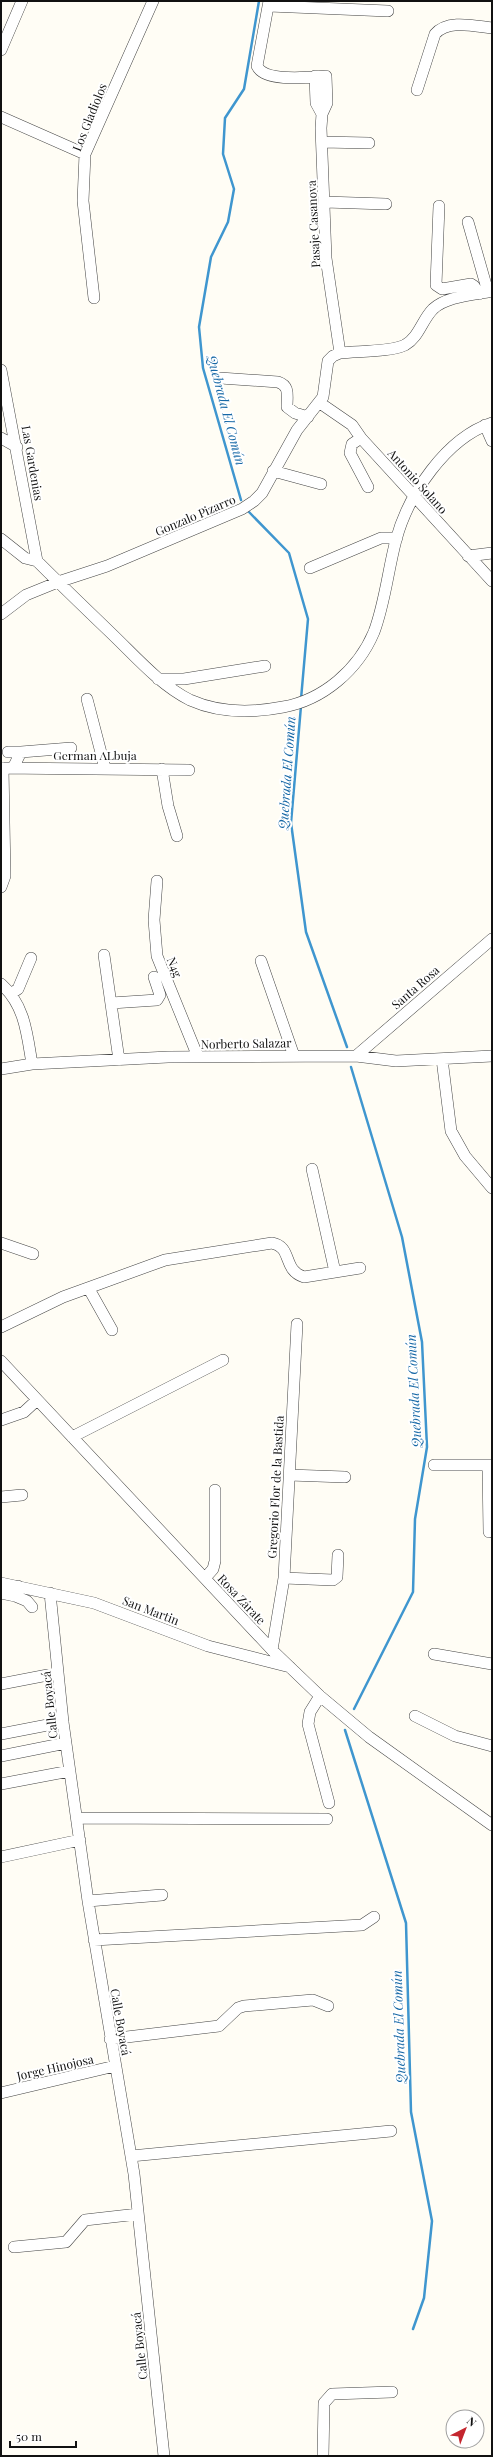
<svg xmlns="http://www.w3.org/2000/svg" width="493" height="2457" viewBox="0 0 493 2457" font-family="'Playfair Display',serif">
  <rect width="100%" height="100%" fill="#fffdf5"/>
  <g fill="none" stroke-linecap="round" stroke-linejoin="round">
    <!-- stream -->
    <path stroke="#3f96cf" stroke-width="2.5" d="M241 500 203 368 199 327 211 257 228 222 234 189 223 154 225 118 244 89 259 1
      M249 512 289 553 308 619 301 699
      M301 706 291 823 306 932 347 1047
      M351 1067 402 1237 422 1342 427 1447 415 1519 413 1592 354 1709
      M345 1730 406 1923 411 2112 432 2221 424 2298 413 2329"/>
    <defs>
      <path id="street" d="M269 1 257 66C265 83 310 77 326 76L327 103 322 114 321 128 326 258 340 353
        M269 6 388 11
        M1 50 22 1
        M315 76 316 103 322 114
        M417 90 435 34C448 19 474 26 492 28
        M1 117 85 154
        M322 142 369 143
        M325 202 386 204
        M439 206 436 285 442 289 471 284 474 286 479 294
        M468 222 488 292
        M94 298 83 201 85 154 153 1
        M1 370 37 561
        M220 378 278 382C290 386 287 395 287 407L295 413 308 417
        M320 403 352 425 361 438 492 581
        M485 425 492 441
        M1 438 17 447
        M361 438 352 444 350 453 368 487
        M273 471 321 484
        M1 539 25 558 37 561C62 586 87 610 112 634 136 657 160 685 190 700 219 713 252 713 283 707 323 700 358 670 374 632 385 603 388 570 396 540 408 495 446 438 492 423
        M468 556 492 553
        M310 568 381 538H397
        M1 614 26 595 58 582 107 566 242 509 254 501 262 493 297 430 323 397 328 361 333 356 340 353C357 351 391 352 405 345 419 337 422 320 433 309 447 296 474 295 492 291
        M158 679H184L265 666
        M87 699 105 768
        M8 752H21
        M1 768 189 770
        M13 768 21 752 71 748
        M162 769 168 806 177 836
        M157 881 154 920 157 956 198 1057
        M1 887 5 876 3 768
        M104 955 119 1060
        M261 961 294 1056
        M1 984C25 1005 27 1034 32 1064
        M12 993 18 989 31 958
        M111 1003 157 1000 160 995 154 977
        M356 1056 492 939
        M442 1059 451 1131 465 1156 492 1188
        M1 1069 32 1064 168 1057 356 1056 396 1061 492 1056
        M312 1169 335 1272
        M1 1243 33 1254
        M89 1289 112 1330
        M1 1327 63 1297 165 1260 272 1243C293 1247 282 1270 304 1277L360 1268
        M1 1361 272 1650 320 1696 369 1737 492 1825
        M1 1420 24 1412 37 1400
        M72 1437 223 1360
        M434 1465H492
        M488 1465 489 1532
        M289 1475 345 1477
        M1 1497 22 1495
        M205 1578 213 1569 215 1561V1490
        M284 1578 333 1580 337 1577 338 1555
        M1 1583 94 1603 208 1646 290 1667
        M1 1593 15 1596 18 1586
        M50 1593 63 1722 88 1901 134 2174 164 2456
        M15 1596 27 1601 32 1607
        M272 1650 284 1578 297 1324
        M434 1654 492 1664
        M1 1684 58 1673
        M320 1696 310 1712 308 1724 329 1803
        M415 1716 455 1736 492 1746
        M1 1734 63 1722
        M1 1756 66 1743
        M1 1784 70 1771
        M78 1818 327 1819
        M1 1857 80 1840
        M88 1901 162 1895
        M94 1940 362 1925 374 1917
        M110 2039 219 2026 238 2008 244 2006 313 2000 328 2006
        M1 2093 115 2066
        M131 2156 391 2131
        M14 2247 66 2242 85 2220 138 2214
        M323 2456 324 2403 332 2394 392 2392"/>
    </defs>
    <!-- street casing -->
    <use href="#street" stroke="#444" stroke-width="12"/>
    <!-- street -->
    <use href="#street" stroke="#fff" stroke-width="11"/>
  </g>
  <g text-anchor="middle" dominant-baseline="central" stroke-width="4" stroke-linejoin="round" paint-order="stroke">
    <!-- street labels -->
    <g font-size="12" fill="#111" stroke="#fff">
      <text transform="translate(89 117) rotate(-68)">Los Gladiolos</text>
      <text transform="translate(313 224) rotate(-93)">Pasaje Casanova</text>
      <text transform="translate(33 463) rotate(80)">Las Gardenias</text>
      <text transform="translate(418 481) rotate(48)">Antonio Solano</text>
      <text transform="translate(195 515) rotate(-23)">Gonzalo Pizarro</text>
      <text x="95" y="755">German ALbuja</text>
      <text transform="translate(175 967) rotate(68)">N4g</text>
      <text transform="translate(415 987) rotate(-41)">Santa Rosa</text>
      <text transform="translate(246 1043) rotate(-1)">Norberto Salazar</text>
      <text transform="translate(275 1487) rotate(-87)">Gregorio Flor de la Bastida</text>
      <text transform="translate(242 1599) rotate(47)">Rosa Zárate</text>
      <text transform="translate(151 1610) rotate(21)">San Martin</text>
      <text transform="translate(49 1705) rotate(-96)">Calle Boyacá</text>
      <text transform="translate(121 2022) rotate(80)">Calle Boyacá</text>
      <text transform="translate(55 2067) rotate(-13)">Jorge Hinojosa</text>
      <text transform="translate(139 2346) rotate(-96)">Calle Boyacá</text>
    </g>
    <!-- water labels -->
    <g font-size="13" font-style="italic" fill="#1768a6" stroke="#fff">
      <text transform="translate(227 410) rotate(75)">Quebrada El Común</text>
      <text transform="translate(286 773) rotate(-86)">Quebrada El Común</text>
      <text transform="translate(413 1391) rotate(-93)">Quebrada El Común</text>
      <text transform="translate(398 2027) rotate(-92)">Quebrada El Común</text>
    </g>
  </g>
  <!-- border -->
  <rect width="493" height="2457" fill="none" stroke="#111111" stroke-width="4"/>
  <!-- north arrow -->
  <g transform="translate(465 2429) rotate(42)"><circle r="19" fill="#ffffff" stroke="#a0a0a0"/>
  <path d="M0-3L7 15L0 10L-7 15Z" fill="#c4262e"/>
  <text y="-6" font-size="11" font-weight="bold" text-anchor="middle" fill="#111111">N</text>
  </g>
  <!-- scale -->
  <path d="M10 2441v6h66v-6" fill="none" stroke="#111111" stroke-width="2"/>
  <text x="16" y="2441" font-size="12" fill="#111111" stroke="#ffffff" stroke-width="3" paint-order="stroke">50 m</text>
</svg>
